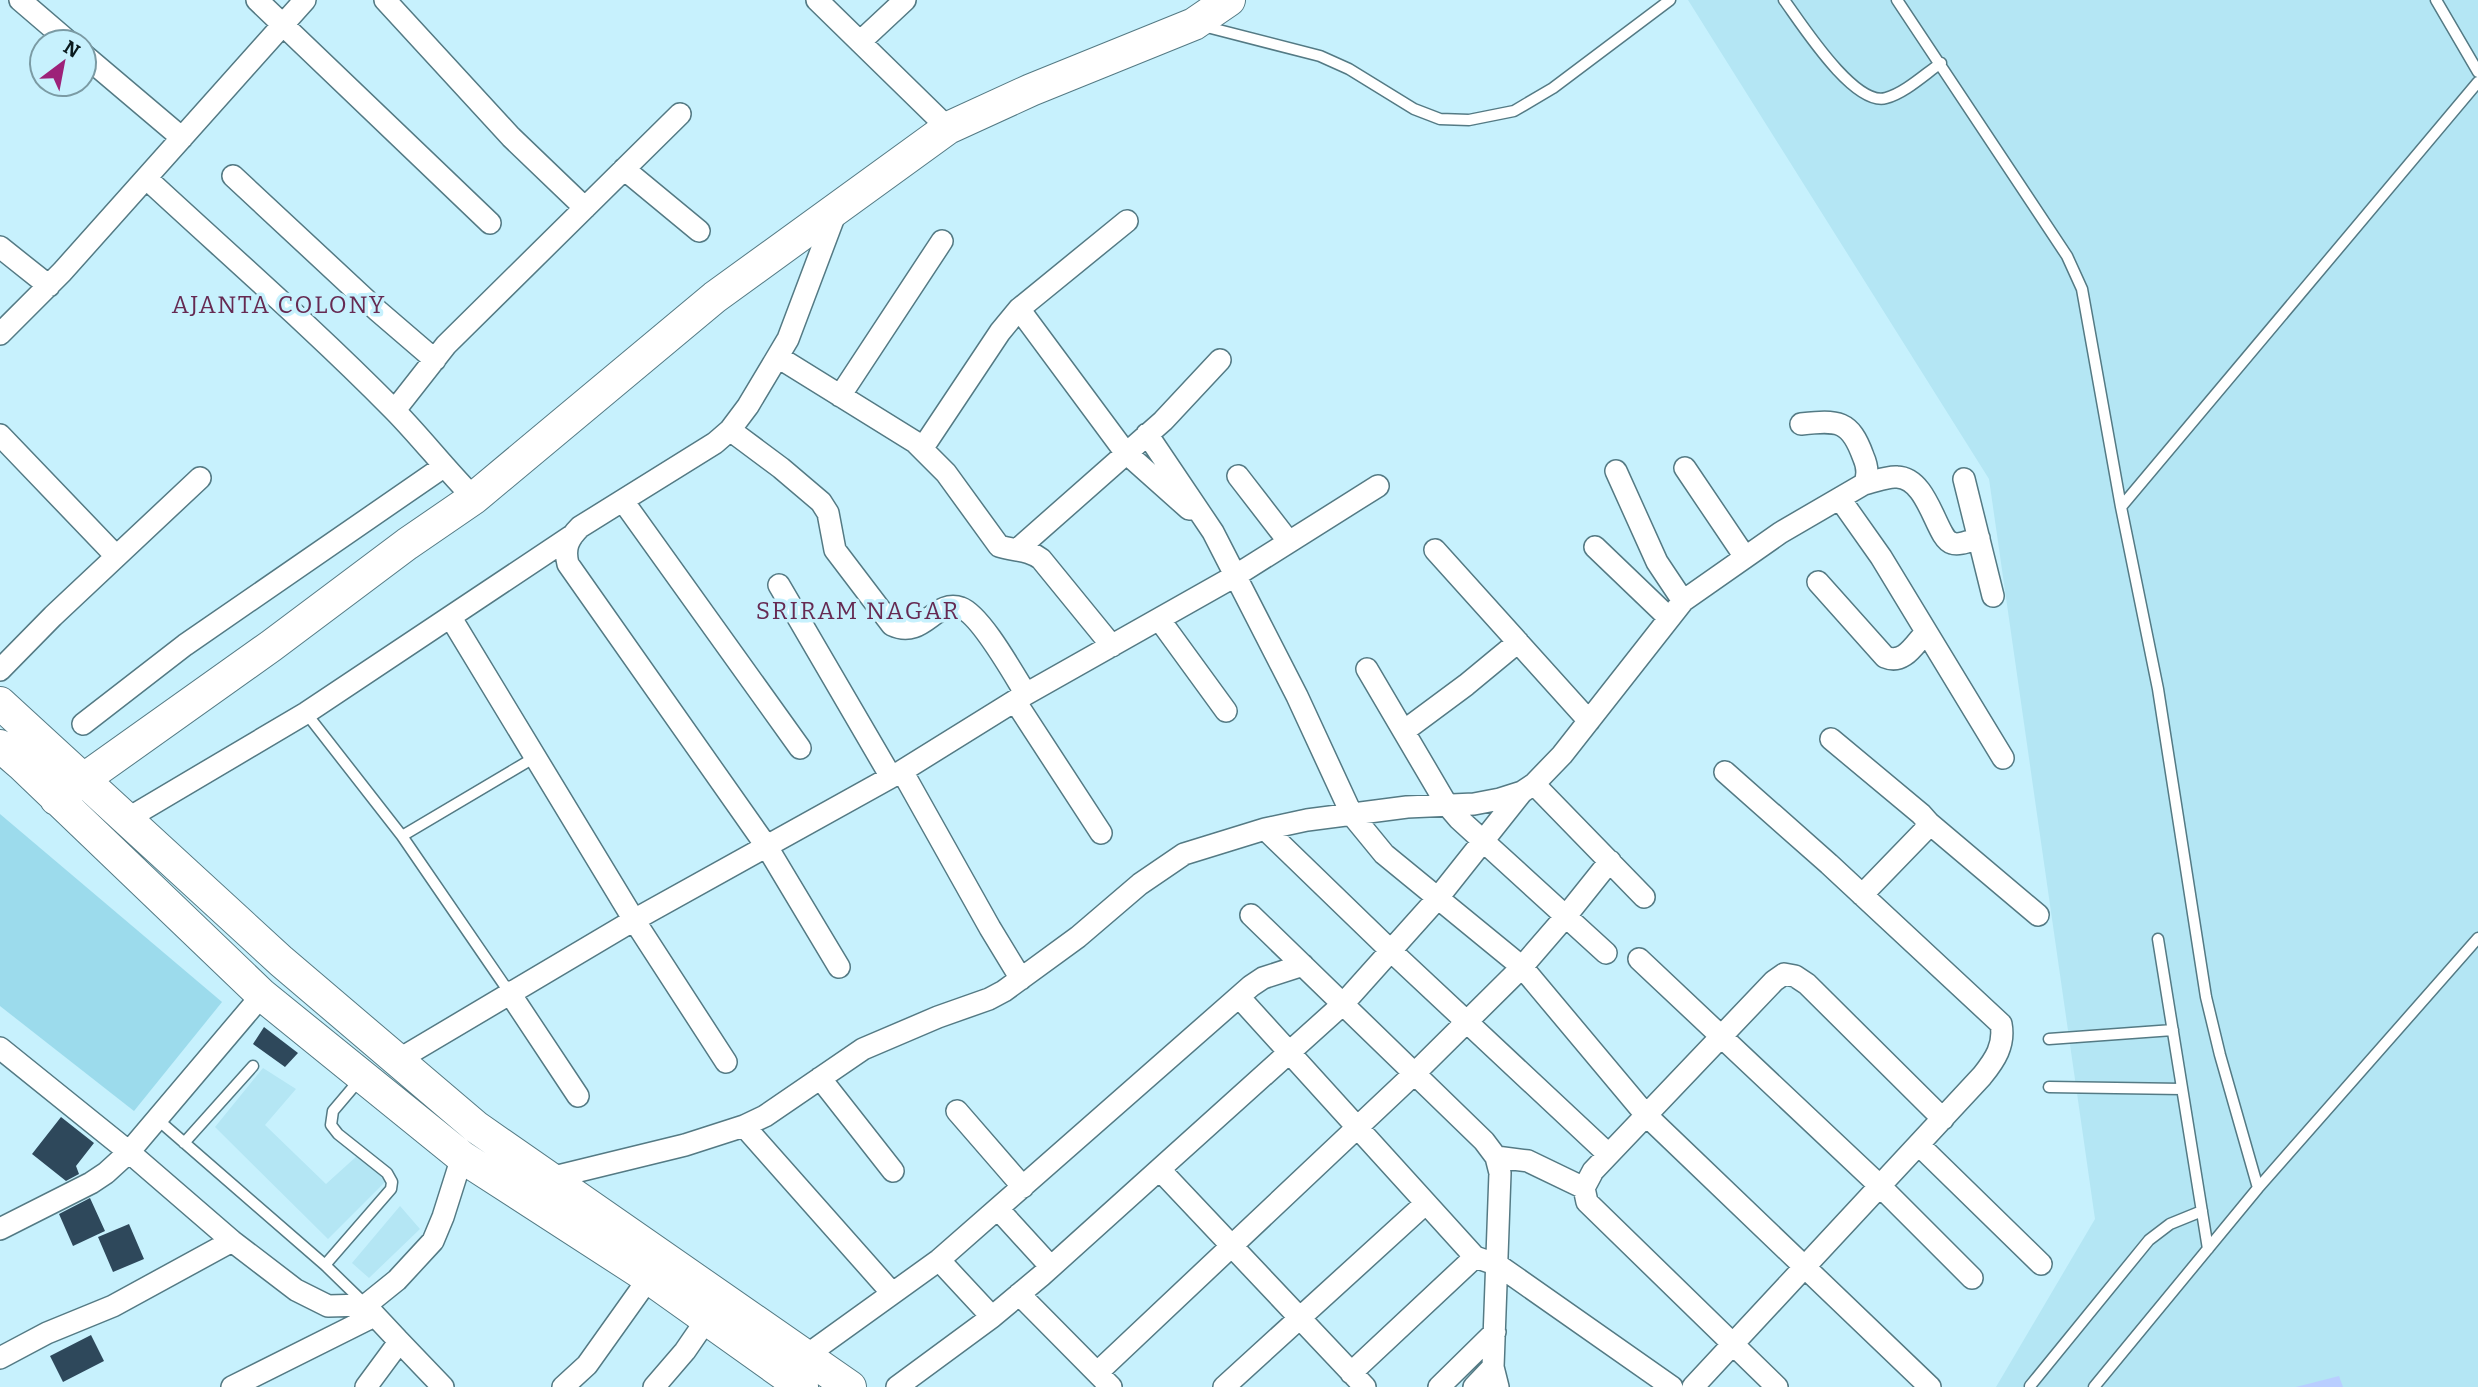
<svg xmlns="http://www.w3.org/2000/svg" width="2478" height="1387" viewBox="0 0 2478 1387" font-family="Bitter,serif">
  <rect width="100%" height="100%" fill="#c7f1fd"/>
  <!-- built -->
  <path fill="#b4e6f4" d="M1688 0H2478V1387H1996L2095 1219 1989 479Z
    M263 1068 296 1089 265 1125 326 1184 358 1155 387 1180 328 1239 215 1127Z
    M400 1206 420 1229 369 1278 352 1263Z"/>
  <!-- green -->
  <path fill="#9cdbec" d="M0 814 222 1002 134 1111 0 1006Z"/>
  <!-- water -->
  <path fill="#b9ceff" d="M2339 1376 2343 1387H2296Z"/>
  <!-- building -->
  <path fill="#2e485b" d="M264 1027 298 1053 285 1067 253 1044Z
    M61 1117 94 1143 76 1166 79 1174 66 1181 32 1154Z
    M90 1198 105 1231 73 1246 59 1214Z
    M129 1224 144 1259 113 1272 98 1237Z
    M91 1335 104 1361 63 1382 50 1356Z"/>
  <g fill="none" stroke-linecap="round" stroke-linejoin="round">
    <defs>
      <path id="lane" d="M1784 0C1801 23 1854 107 1886 98 1905 93 1925 74 1941 63
        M1897 0 2067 256 2082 289 2121 507 2158 689 2206 997 2220 1055 2258 1188
        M2436 0 2478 72
        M1203 26 1320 56 1349 69 1414 109 1440 119 1469 120 1514 111 1553 88 1670 0
        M2121 507 2478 82
        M306 713 402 836 509 992
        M402 836 537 756
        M2158 939 2208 1249
        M2049 1039 2173 1030
        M2049 1087 2182 1089
        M157 1119 325 1265 364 1303
        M184 1143 253 1066
        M325 1265 391 1189 392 1182 387 1173 338 1134 331 1125 333 1111 361 1078
        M2030 1386 2149 1240 2170 1224 2202 1211
        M2094 1387 2258 1188 2478 938"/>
      <path id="street" d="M20 0 69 42
        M257 0 490 223
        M385 0 511 137 585 208
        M817 0 948 128
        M860 42 905 0
        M84 55 182 138
        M624 169 699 231
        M233 176 378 311 435 360
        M146 178C228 254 313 328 392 408 420 436 445 469 474 498
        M837 209 788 339 748 406 730 430 715 443 580 527C568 539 564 548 568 564L767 847 839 967
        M0 247 49 286
        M1019 309 1125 452 1189 509
        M0 334 62 272 305 0
        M778 357 915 442 946 473 999 546C1014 551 1028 549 1041 559L1112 646
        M840 396 942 241
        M395 410 446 345 680 114
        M730 430 781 468 821 502 828 513 835 550 892 625C924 640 935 598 961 608 981 615 1014 675 1026 694
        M1147 434 1213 532 1297 696 1352 815 1384 854 1522 967 1646 1115 1930 1387
        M0 435 116 556
        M922 449 1000 332 1019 309 1127 221
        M1685 468 1745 557
        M1616 471 1657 562 1683 601
        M1238 476 1289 542
        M1964 479 1993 596
        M1864 484C1874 482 1887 476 1897 477 1929 478 1936 539 1952 543 1959 546 1971 540 1979 538
        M1840 499 1881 557 2003 758
        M623 501 800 748
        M1595 547 1668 617
        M1018 549 1163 421 1220 360
        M1435 550 1589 721
        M1818 582 1885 657C1904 665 1914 645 1926 632
        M779 585 891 777
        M1159 619 1226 711
        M1367 669 1447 805 1459 819 1606 953
        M0 670 53 616 200 478
        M1015 701 1101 833
        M83 724 185 645 443 467
        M1404 731 1466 685 1518 642
        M1831 739 1921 814 1929 823 1923 832 1862 895
        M902 771 990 928 1021 979
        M1534 784 1644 897
        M127 819 306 713 573 535
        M1929 823 2038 915
        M1265 829 1390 950 1608 1154
        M1251 915 1484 1141 1496 1157 1500 1173 1493 1367 1498 1387
        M1639 959 1880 1186 1972 1278
        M509 992 578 1096
        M1239 997 1475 1257 1498 1265 1672 1387
        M0 1048 129 1152 232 1241 296 1290 328 1306 366 1305 397 1280 433 1241 443 1217 462 1157
        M398 1060 634 920 451 618
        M726 1062 634 920 902 771 1026 694 1235 576 1378 486
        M820 1078 893 1171
        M957 1111 1023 1187
        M744 1126 892 1293
        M1919 1145 2041 1264
        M1496 1157 1528 1161 1584 1188
        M1160 1170 1365 1387
        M550 1178 685 1145 744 1126 765 1116 863 1049 938 1017 989 999 1004 991 1078 937 1140 884 1184 854 1265 829 1307 820 1407 807 1474 804 1500 799 1522 792 1534 784 1562 755 1683 601 1780 533 1864 484C1869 475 1867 465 1863 456 1850 420 1838 420 1801 424
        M998 1209 1051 1267
        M0 1229 91 1183 106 1173 129 1152 262 995
        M939 1260 992 1317
        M1019 1294 1111 1387
        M397 1339 443 1387
        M807 1355 939 1260 1251 986 1263 978 1303 965
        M0 1358 47 1333 113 1306 232 1241
        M1098 1372 1415 1073 1522 967 1566 916 1610 861
        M1351 1373 1475 1257
        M232 1387 374 1316
        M366 1387 397 1345V1339L367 1307
        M563 1387 587 1365 649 1278
        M654 1387 685 1351 707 1319
        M897 1387 992 1317 1041 1276 1343 1004 1437 899 1522 792
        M1224 1387 1426 1203
        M1439 1387 1495 1332
        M1474 1387 1493 1367
        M1693 1387 1982 1076C1995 1060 2005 1045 2001 1024L1829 864 1725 772
        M1777 1387 1587 1202 1584 1188 1593 1171 1774 981 1784 974 1795 976 1807 984 1943 1119"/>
      <path id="secondary" d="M0 703 281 961 476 1127 850 1387
        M0 746 21 764 262 995 462 1157 649 1278 802 1387
        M56 799 271 646 407 544 474 498 715 297 948 128 1031 90 1194 24 1229 0"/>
    </defs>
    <!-- lane casing -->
    <use href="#lane" stroke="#547a84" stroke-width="13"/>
    <!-- street casing -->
    <use href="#street" stroke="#547a84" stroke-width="24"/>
    <!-- secondary casing -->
    <use href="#secondary" stroke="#547a84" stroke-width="34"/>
    <!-- lane -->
    <use href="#lane" stroke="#fff" stroke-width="10"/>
    <!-- street -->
    <use href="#street" stroke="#fff" stroke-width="21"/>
    <!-- secondary -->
    <use href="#secondary" stroke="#fff" stroke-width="32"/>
  </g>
  <g text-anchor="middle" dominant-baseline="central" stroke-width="7" stroke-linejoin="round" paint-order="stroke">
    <!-- neighbourhood labels -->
    <g font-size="24" letter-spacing="2" fill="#662a52" stroke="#c7f1fd">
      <text x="279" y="305">AJANTA COLONY</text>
      <text x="858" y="611">SRIRAM NAGAR</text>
    </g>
  </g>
  <!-- north arrow -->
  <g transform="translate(63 63) rotate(32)"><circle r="33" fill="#c7f1fd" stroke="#7b9ba4" stroke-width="2"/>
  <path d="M0-5L12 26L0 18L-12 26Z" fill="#9d2279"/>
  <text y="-10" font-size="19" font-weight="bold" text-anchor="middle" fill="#0a1a1e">N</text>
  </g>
</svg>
